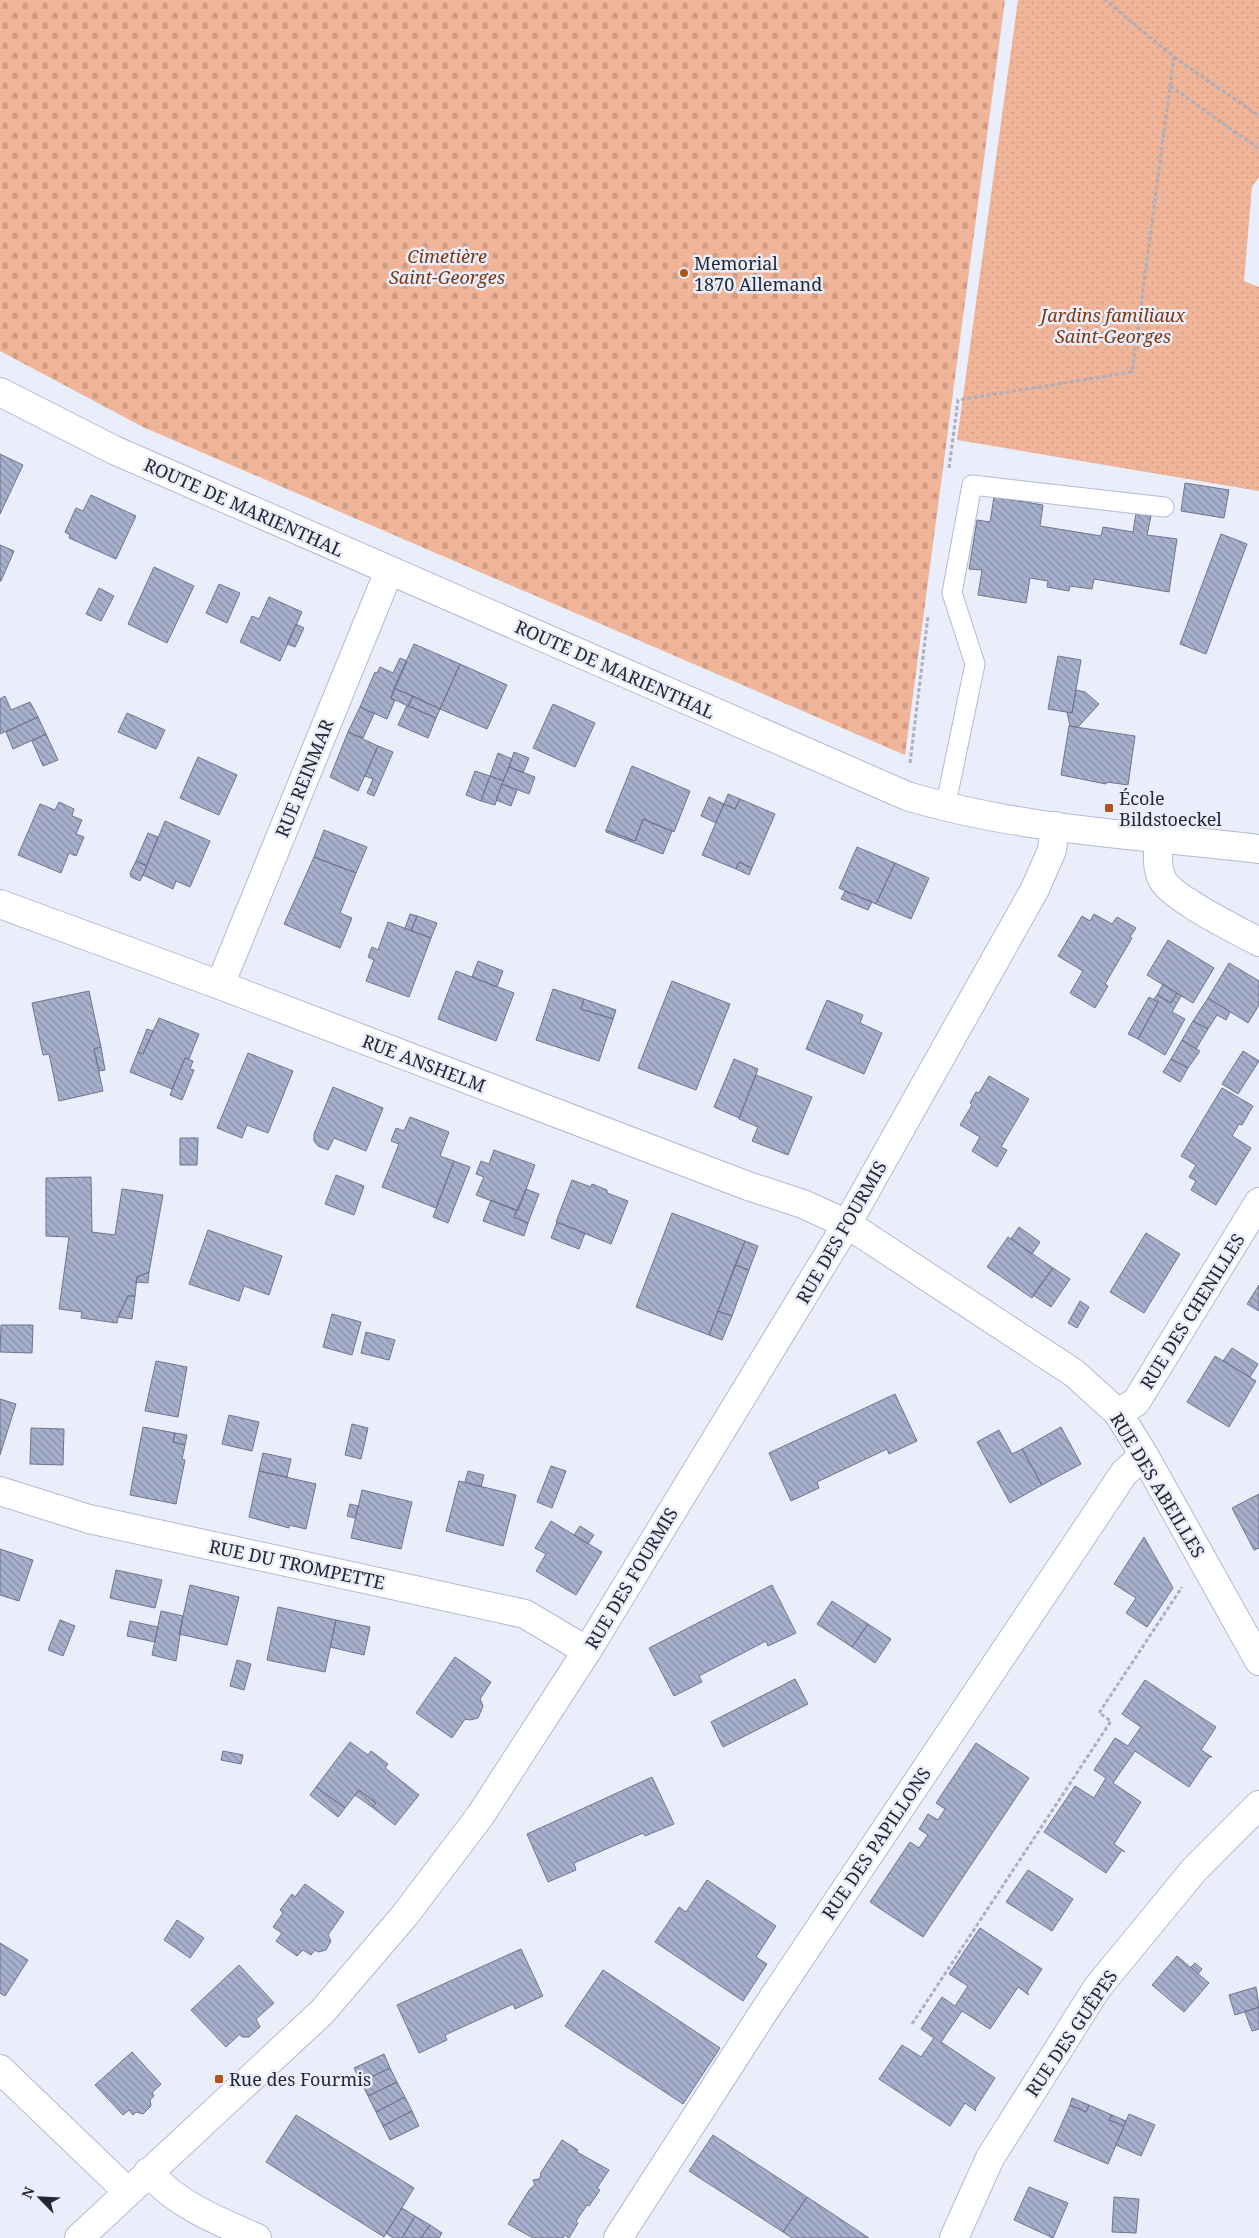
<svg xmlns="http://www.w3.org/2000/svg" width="1259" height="2238" viewBox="0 0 1259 2238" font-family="'Noto Serif',serif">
  <defs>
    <pattern id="cemetery-stones" width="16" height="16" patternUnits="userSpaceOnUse" patternTransform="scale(1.25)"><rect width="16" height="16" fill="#f0b499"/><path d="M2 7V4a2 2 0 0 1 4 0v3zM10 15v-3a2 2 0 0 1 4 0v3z" fill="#ce9b84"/></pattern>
    <pattern id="garden-dots" width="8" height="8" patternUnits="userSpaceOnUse" patternTransform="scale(1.25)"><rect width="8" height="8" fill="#f0b499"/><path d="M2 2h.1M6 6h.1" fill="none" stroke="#ce9b84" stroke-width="1.8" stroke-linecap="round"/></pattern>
    <pattern id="building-back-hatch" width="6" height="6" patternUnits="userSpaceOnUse" patternTransform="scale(1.25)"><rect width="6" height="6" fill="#a7b0cc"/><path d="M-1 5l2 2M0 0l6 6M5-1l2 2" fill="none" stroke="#888fa6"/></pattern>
  </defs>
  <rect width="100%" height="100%" fill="#eaeefa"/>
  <!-- cemetery -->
  <path fill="url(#cemetery-stones)" d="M0 0H1005L905 755 143 427 0 351Z"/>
  <!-- garden -->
  <path fill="url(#garden-dots)" d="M1018 0H1259V177L1252 187 1244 281 1259 287V491L957 440Z"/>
  <!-- building -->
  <path fill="url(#building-back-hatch)" stroke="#6d758f" d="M0 454 23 465 0 514Z
    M1185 483 1229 490 1224 518 1181 511Z
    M91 495 136 516 116 559 69 538 70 535 65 532 76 508 83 511Z
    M994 497 1043 505 1040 526 1101 536 1103 527 1133 532 1136 513 1151 516 1147 535 1177 539 1169 592 1094 579 1092 589 1070 586 1069 591 1047 587 1048 581 1030 578 1026 603 978 595 982 570 969 569 977 520 990 522Z
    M1221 534 1247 544 1206 654 1180 644Z
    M0 545 14 551 1 581H0Z
    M154 567 194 586 167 643 128 624Z
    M219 584 240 593 227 623 206 613Z
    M99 588 114 596 101 621 86 614Z
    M269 597 302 612 280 661 240 642 252 616 259 619Z
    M296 624 304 628 295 647 287 644Z
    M414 644 460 664 440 709 394 688Z
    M1058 656 1081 660 1072 713 1048 709Z
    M400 658 407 661 391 698 395 700 387 719 360 707 375 672 377 673 380 667 393 673Z
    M460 664 507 685 487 729 440 709Z
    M394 688 413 696 408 706 391 698Z
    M1076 690 1085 692 1099 704 1078 727 1070 726 1067 712 1072 713Z
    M5 696 11 710 30 702 38 717 0 734V699Z
    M413 696 440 709 436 718 408 706Z
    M553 704 595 723 575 767 533 748Z
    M407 705 436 718 428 738 398 725Z
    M360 707 374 714 363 738 348 732Z
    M127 713 165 730 156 749 118 732Z
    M38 717 46 734 13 749 6 732Z
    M1069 726 1135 736 1128 785 1107 782 1106 784 1061 775Z
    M348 732 378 746 358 791 330 777Z
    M46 734 58 760 43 766 32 741Z
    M378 746 393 752 374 796 367 793 373 779 365 776Z
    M514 752 529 758 523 773 509 767Z
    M498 753 512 759 503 781 490 776Z
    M198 757 237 775 219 815 180 798Z
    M632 766 690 791 674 832 643 819 635 841 606 830Z
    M509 767 535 777 529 794 502 784Z
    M475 771 490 776 481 801 466 795Z
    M490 776 503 781 495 805 481 801Z
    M502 784 517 790 511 806 496 800Z
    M728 794 740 799 735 809 724 804Z
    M709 797 724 804 716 823 701 816Z
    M740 799 775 814 752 868 739 862 736 869 702 855 724 804 735 809Z
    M59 802 74 809 72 816 82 820 76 834 84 837 76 856 69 853 61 873 18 855 40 804 55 810Z
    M643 819 672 831 663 854 606 832V830L635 841Z
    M165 821 210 841 190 887 176 881 173 889 143 875Z
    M324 830 367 847 356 873 314 857Z
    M148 833 158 837 146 866 136 861Z
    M857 847 895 863 876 904 839 888Z
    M314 857 356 873 340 913 352 918 340 948 284 924Z
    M136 861 147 866 140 881 131 877 130 873Z
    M739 862 752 868 749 875 736 869Z
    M895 863 929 878 911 919 876 904Z
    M845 891 872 902 868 910 841 899Z
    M410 914 417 916 411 931 405 928Z
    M1094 914 1112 924 1117 917 1136 928 1130 937 1132 938 1105 984 1108 986 1095 1008 1070 993 1083 971 1058 956 1082 916 1090 921Z
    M417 916 437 923 431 938 411 931Z
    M388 922 431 938 409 997 366 981 374 960 368 957 372 947 378 950Z
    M1168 940 1214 968 1193 1003 1147 975Z
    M478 961 503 971 497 987 472 977Z
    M1229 963 1259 981V1005L1248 1023 1208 998Z
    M456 971 514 993 496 1041 438 1019Z
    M672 981 730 1004 696 1090 638 1068Z
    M1163 984 1177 993 1171 1003 1157 995Z
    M553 989 584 999 581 1009 613 1019 599 1061 536 1040Z
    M89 991 101 1047 94 1049 103 1091 59 1101 49 1054 43 1055 32 1003Z
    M1177 993 1181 996 1172 1012 1185 1019 1165 1055 1138 1039 1158 1002 1153 1000 1157 995 1171 1003Z
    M1149 997 1158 1002 1138 1039 1128 1034Z
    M1208 998 1230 1012 1226 1020 1217 1015 1208 1029 1193 1021Z
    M584 999 616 1010 613 1019 581 1009Z
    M827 1000 863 1015 860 1023 882 1033 864 1074 806 1049Z
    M159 1018 199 1034 189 1059 185 1058 172 1089 130 1072 138 1052 143 1054Z
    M1193 1021 1208 1029 1196 1049 1182 1040Z
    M147 1029 153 1031 143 1054 138 1052Z
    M1182 1040 1200 1051 1188 1068 1171 1059Z
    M101 1047 105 1070 99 1071 94 1049Z
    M1243 1051 1259 1061 1238 1094 1222 1084Z
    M248 1053 293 1071 268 1133 247 1125 242 1138 217 1128Z
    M185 1058 193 1061 190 1069 194 1070 182 1100 170 1095Z
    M734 1059 758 1069 739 1118 714 1107Z
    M1171 1059 1188 1068 1180 1082 1163 1072Z
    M756 1075 812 1097 788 1155 752 1141 758 1127 739 1119Z
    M989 1076 1029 1099 1001 1147 1007 1150 997 1167 972 1151 980 1137 960 1125 972 1105 970 1103 976 1092 979 1093Z
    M333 1087 383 1108 366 1151 334 1138 328 1150 318 1146 314 1141V1134Z
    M1222 1088 1253 1106 1242 1125 1239 1124 1232 1136 1251 1148 1216 1205 1191 1190 1196 1181 1189 1177 1196 1165 1181 1156Z
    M410 1117 449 1132 440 1156 454 1161 436 1208 382 1187 399 1144 391 1141 396 1128 404 1131Z
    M180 1138H198L197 1165H180Z
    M494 1150 535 1165 518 1211 476 1195 484 1177 476 1174 481 1161 489 1164Z
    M454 1161 470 1167 448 1223 433 1217Z
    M336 1175 364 1186 354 1215 325 1204Z
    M91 1177 92 1232 115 1235 122 1189 163 1195 149 1272 137 1277 135 1296H128L118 1317 117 1323 81 1318 82 1312 59 1309 69 1237 46 1236V1178Z
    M572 1180 591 1187 592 1184 607 1190V1193L628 1201 611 1244 556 1222Z
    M526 1189 539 1194 528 1223 514 1217Z
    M491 1200 517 1210 514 1217 528 1223 524 1236 483 1221Z
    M672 1213 745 1241 709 1335 636 1307Z
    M557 1222 585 1233 579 1249 551 1238Z
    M1019 1227 1040 1242 1032 1254 1011 1239Z
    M208 1230 282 1256 269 1295 244 1286 239 1301 189 1284Z
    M1146 1233 1180 1254 1144 1313 1110 1292Z
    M1008 1237 1053 1268 1032 1298 987 1267Z
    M745 1241 758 1246 749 1270 735 1265Z
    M735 1265 749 1270 732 1316 718 1311Z
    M1053 1268 1070 1279 1051 1307 1033 1295Z
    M149 1272 148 1283 136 1282 137 1277Z
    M1259 1285V1311L1247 1304Z
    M128 1296H135L132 1319 118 1317Z
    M1080 1301 1089 1307 1077 1328 1068 1323Z
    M718 1311 732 1316 722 1340 709 1335Z
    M332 1314 361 1322 352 1355 323 1347Z
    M1 1325H33L32 1353 0 1352Z
    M366 1332 395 1340 389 1360 361 1353Z
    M1232 1348 1258 1364 1250 1377 1223 1361Z
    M1215 1356 1256 1381 1229 1427 1187 1402Z
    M156 1361 187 1367 178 1417 145 1411Z
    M895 1394 917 1441 889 1454 887 1449 817 1482 819 1488 791 1501 769 1453Z
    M0 1399 16 1404 0 1455Z
    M229 1415 259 1422 252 1451 222 1444Z
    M352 1424 368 1428 361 1459 345 1455Z
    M143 1427 175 1433 173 1442 185 1445 182 1459 185 1460 176 1504 130 1495Z
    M1061 1427 1081 1464 1042 1485 1022 1449Z
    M31 1428 64 1429 63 1465 30 1464Z
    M999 1430 1012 1454 1022 1449 1042 1485 1010 1503 977 1442Z
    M175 1433 187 1435 185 1445 173 1442Z
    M263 1453 291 1459 287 1477 259 1471Z
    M551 1466 566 1471 552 1508 537 1502Z
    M259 1471 316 1484 306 1529 289 1525V1528L249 1517Z
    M468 1471 484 1475 481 1487 465 1482Z
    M459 1481 516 1495 503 1546 446 1531Z
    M362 1490 412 1502 401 1549 351 1538Z
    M1259 1494V1548L1254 1550 1232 1508Z
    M350 1504 358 1506 355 1518 347 1516Z
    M551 1521 602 1552 576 1595 536 1571 546 1554 535 1548Z
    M580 1526 594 1535 588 1544 574 1535Z
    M1144 1537 1173 1588 1147 1627 1126 1613 1136 1598 1114 1584Z
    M0 1549 33 1560 19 1601 0 1595Z
    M116 1570 162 1580 155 1608 110 1598Z
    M190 1585 239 1597 227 1645 179 1634Z
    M772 1585 796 1633 768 1646 766 1641 699 1676 702 1682 674 1696 649 1648Z
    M832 1601 868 1624 852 1647 817 1624Z
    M278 1607 336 1620 325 1672 267 1660Z
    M161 1611 183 1616 176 1661 152 1655Z
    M60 1620 75 1626 63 1656 48 1650Z
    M336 1620 370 1627 364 1655 330 1647Z
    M130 1621 158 1627 155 1642 127 1636Z
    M868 1624 891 1639 875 1663 852 1647Z
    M455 1657 491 1682 480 1699 483 1706 478 1718 470 1720 465 1719 452 1738 416 1713Z
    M237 1660 251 1664 244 1690 230 1686Z
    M795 1679 808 1704 723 1747 711 1722Z
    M1145 1680 1216 1727 1201 1750 1212 1757H1209L1189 1787 1135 1751 1113 1783 1141 1802 1114 1844 1125 1852 1122 1850 1106 1873 1044 1832 1075 1786 1094 1798 1106 1778 1094 1770 1115 1738 1128 1746 1141 1727 1122 1714Z
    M350 1742 368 1755 371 1751 388 1764 385 1768 419 1795 395 1825 372 1807 376 1803 359 1790 345 1808 316 1787Z
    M976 1743 1029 1778 923 1937 870 1902 910 1842 919 1848 928 1835 919 1829 928 1814 938 1820 945 1809 936 1803Z
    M223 1751 243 1755 241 1764 221 1760Z
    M652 1777 674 1824 645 1836 643 1833 574 1863 576 1870 548 1882 527 1834Z
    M316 1787 345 1808 338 1817 310 1795Z
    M359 1790 376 1803 372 1807 355 1795Z
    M1028 1870 1073 1899 1052 1931 1006 1902Z
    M707 1880 776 1926 756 1957 767 1964 743 2001 655 1942 679 1907 686 1912Z
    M305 1884 344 1912 328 1935 331 1941 326 1950 318 1952 315 1950 311 1955 303 1950 297 1956 276 1941 282 1933 273 1927 283 1913 280 1910 292 1894 295 1897Z
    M177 1920 204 1938 190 1958 164 1940Z
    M980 1928 1042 1969 1027 1992 1029 1995 1018 1987 990 2029 962 2011 941 2042 995 2078 975 2109 976 2111 965 2103 950 2126 879 2079 902 2045 921 2057 934 2038 921 2029 942 1997 955 2006 968 1986 949 1974Z
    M0 1943 28 1960 5 1996 0 1993Z
    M521 1949 543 1996 515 2009 513 2004 445 2035 447 2040 419 2053 397 2005Z
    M1177 1956 1209 1983 1184 2012 1152 1985Z
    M1195 1963 1202 1969 1198 1974 1191 1967Z
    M239 1965 274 2003 256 2019 260 2027 249 2037H242L240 2034 226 2047 191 2010Z
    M603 1970 720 2048 683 2104 565 2026Z
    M1256 1987 1259 2007 1235 2015 1229 1995Z
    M1259 2007V2029L1252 2031 1245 2012Z
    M132 2052 161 2084 152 2093 154 2096 150 2100 151 2106 143 2114 136 2112 133 2115 129 2110 123 2115 95 2085Z
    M384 2054 390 2068 361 2082 354 2068Z
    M390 2068 397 2082 368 2096 361 2082Z
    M397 2082 405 2097 376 2112 368 2096Z
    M405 2097 412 2111 383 2126 376 2112Z
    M1072 2098 1089 2105 1086 2112 1070 2105Z
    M1070 2105 1086 2112 1089 2105 1112 2115 1109 2120 1124 2126 1108 2164 1054 2141Z
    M412 2111 419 2126 390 2140 383 2126Z
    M1129 2114 1155 2125 1141 2156 1116 2145Z
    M296 2115 414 2188 384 2237 266 2162Z
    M1112 2115 1126 2121 1124 2126 1109 2120Z
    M713 2135 807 2197 783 2232 689 2171Z
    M562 2140 578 2150 577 2152 609 2170 597 2188 600 2190 589 2206 587 2205 576 2221 578 2223 569 2238 564 2235 563 2238H533L508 2224 530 2189 535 2185 533 2180 539 2179 541 2175 540 2174Z
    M1029 2187 1068 2203 1053 2238 1014 2220Z
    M807 2197 869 2238H792L783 2232Z
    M1114 2197 1139 2199 1136 2233 1112 2232Z
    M402 2208 415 2216 402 2238H393L386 2233Z
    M415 2216 430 2225 421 2238H402Z
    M430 2225 442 2233 439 2238H421Z"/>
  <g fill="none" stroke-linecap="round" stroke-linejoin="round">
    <defs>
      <path id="service" d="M945 808 975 664 952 593 972 485 1164 507"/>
      <path id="minor" d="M1159 837C1158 851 1156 866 1162 879 1171 898 1239 931 1259 942
        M0 904 220 985 748 1186 803 1204 847 1224 1074 1373 1118 1413 1144 1455 1259 1661
        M220 985 389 571
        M1118 1413 1136 1402 1259 1202
        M0 1491 89 1519 525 1614 587 1651
        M0 2069 128 2192
        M148 2172C179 2206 216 2220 257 2238
        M79 2238 322 2012 405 1915 480 1816 587 1651 847 1224 1035 889 1052 850 1055 826
        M618 2238 763 2013 1124 1473 1144 1455
        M954 2238 990 2158 1097 1988 1194 1870 1259 1805"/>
      <path id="tertiary" d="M0 392 114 450 907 796C1019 830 1142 835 1259 849"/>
    </defs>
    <!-- service casing -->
    <use href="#service" stroke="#b1bad5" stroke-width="21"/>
    <!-- minor casing -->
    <use href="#minor" stroke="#b1bad5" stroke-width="30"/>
    <!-- tertiary casing -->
    <use href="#tertiary" stroke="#b1bad5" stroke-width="30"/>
    <!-- path -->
    <path stroke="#acafbb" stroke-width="3" stroke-dasharray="4 2.5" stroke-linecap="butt" d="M1174 57 1259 116
      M1170 86 1259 149
      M949 468 958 400 1132 372 1174 57 1105 0
      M910 763 928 616
      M912 2024 1111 1721 1099 1713 1182 1587"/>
    <!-- service -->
    <use href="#service" stroke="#fff" stroke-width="19"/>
    <!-- minor -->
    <use href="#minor" stroke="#fff" stroke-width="28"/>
    <!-- tertiary -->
    <use href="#tertiary" stroke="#fff" stroke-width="28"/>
  </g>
  <!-- markers -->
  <g fill="#b5511b" stroke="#eaeefa" stroke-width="2">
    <circle cx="684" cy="273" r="5"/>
    <rect x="1104" y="803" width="10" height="10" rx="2.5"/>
    <rect x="214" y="2074" width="10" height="10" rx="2.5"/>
  </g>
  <g text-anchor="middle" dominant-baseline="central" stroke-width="5" stroke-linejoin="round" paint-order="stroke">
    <!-- park labels -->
    <g font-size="18" font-style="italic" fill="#7d3712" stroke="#eaeefa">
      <text x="447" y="256">Cimetière<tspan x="447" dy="21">Saint-Georges</tspan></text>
      <text x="1113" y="315">Jardins familiaux<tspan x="1113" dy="21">Saint-Georges</tspan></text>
    </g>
    <!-- poi labels -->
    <g font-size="18" fill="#242732" stroke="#eaeefa" text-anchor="start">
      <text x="694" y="263">Memorial<tspan x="694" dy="21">1870 Allemand</tspan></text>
      <text x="1119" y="798">École<tspan x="1119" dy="21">Bildstoeckel</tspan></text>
      <text x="229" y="2079">Rue des Fourmis</text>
    </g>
    <!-- street labels -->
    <g font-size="18" fill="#242732" stroke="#eaeefa">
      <text transform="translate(244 507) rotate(24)">ROUTE DE MARIENTHAL</text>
      <text transform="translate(615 669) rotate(24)">ROUTE DE MARIENTHAL</text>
      <text transform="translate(304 778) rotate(-68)">RUE REINMAR</text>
      <text transform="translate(424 1063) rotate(21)">RUE ANSHELM</text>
      <text transform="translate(841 1232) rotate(-60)">RUE DES FOURMIS</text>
      <text transform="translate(1192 1311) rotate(-58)">RUE DES CHENILLES</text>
      <text transform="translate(1158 1485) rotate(59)">RUE DES ABEILLES</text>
      <text transform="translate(297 1564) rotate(12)">RUE DU TROMPETTE</text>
      <text transform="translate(631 1578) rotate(-59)">RUE DES FOURMIS</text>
      <text transform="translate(876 1843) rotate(-56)">RUE DES PAPILLONS</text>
      <text transform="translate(1071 2033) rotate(-56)">RUE DES GUÊPES</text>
    </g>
  </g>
  <!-- north arrow -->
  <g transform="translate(40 2198) rotate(294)" stroke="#eaeefa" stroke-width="4" paint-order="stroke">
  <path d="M0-4L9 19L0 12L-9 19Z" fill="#242732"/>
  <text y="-8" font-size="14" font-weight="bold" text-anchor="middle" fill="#242732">N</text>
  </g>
</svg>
